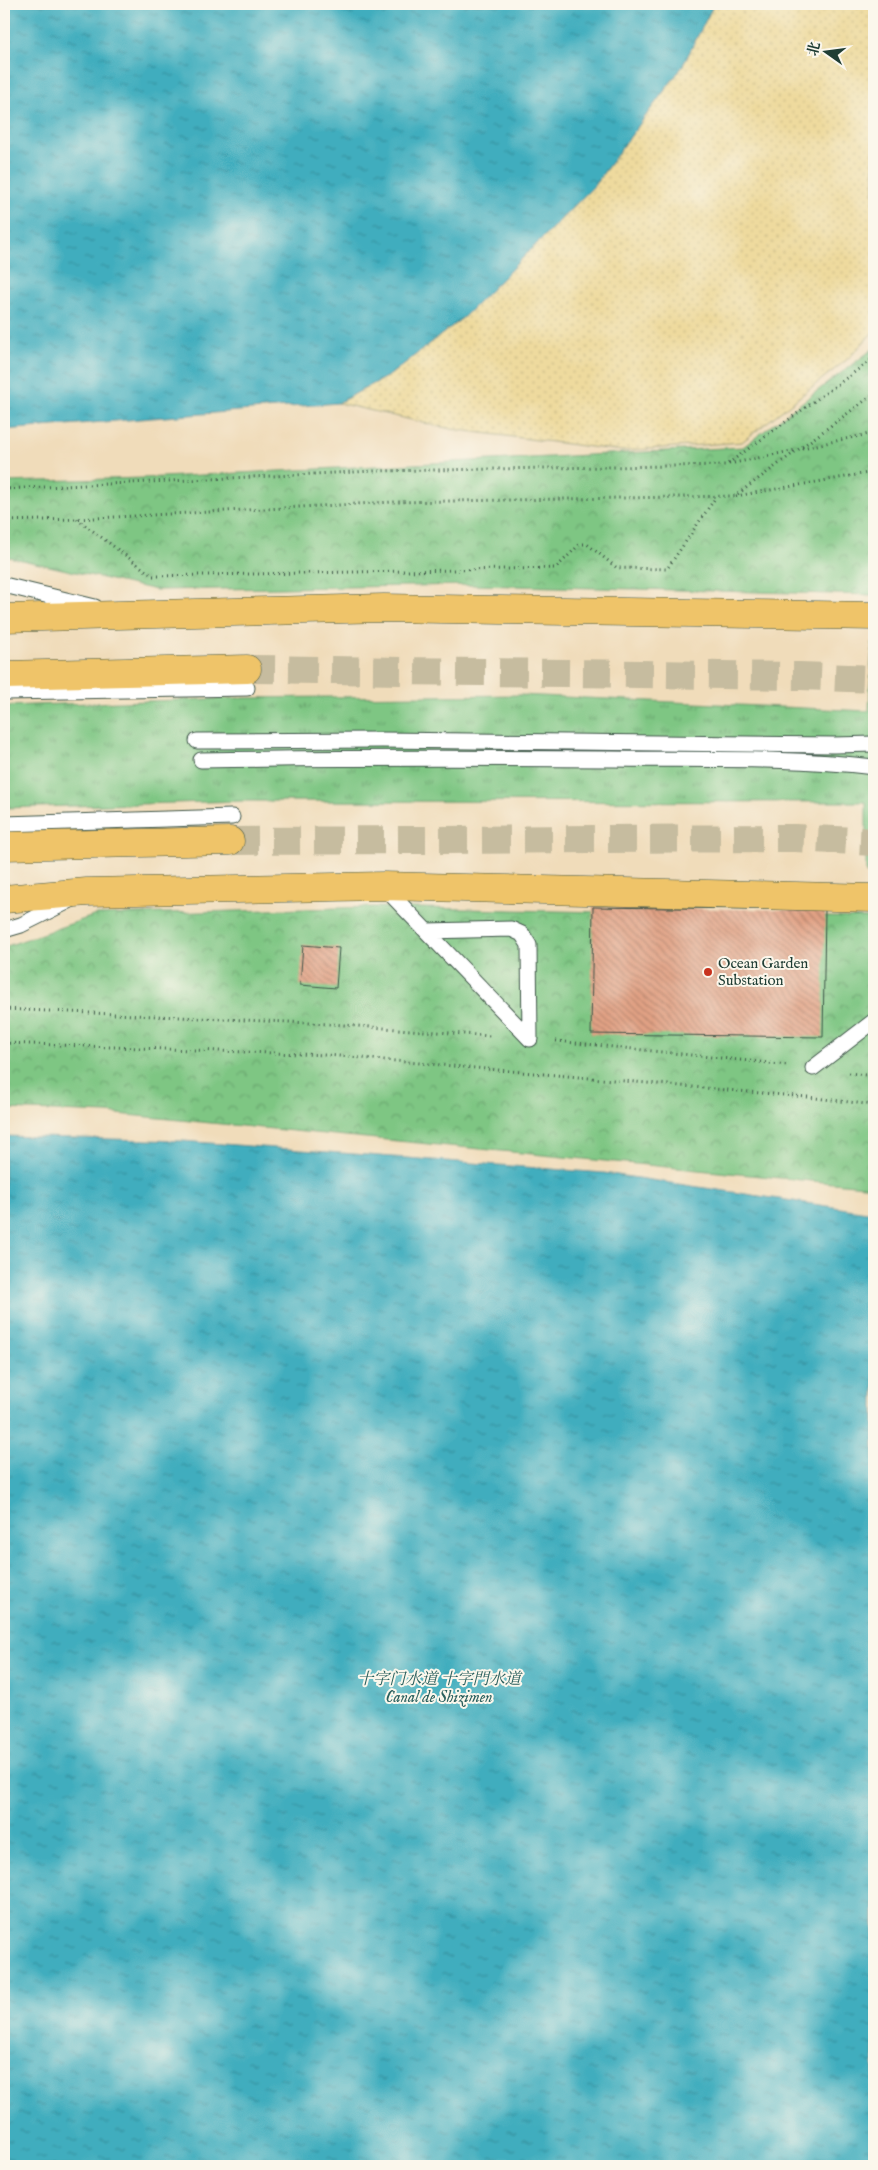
<svg xmlns="http://www.w3.org/2000/svg" width="878" height="2170" viewBox="0 0 878 2170" font-family="'IM FELL English','Noto Serif SC',serif">
  <defs>
    <pattern id="grass-tufts" width="24" height="20" patternUnits="userSpaceOnUse" patternTransform="scale(1.25)"><rect width="24" height="20" fill="#7ec683"/><path d="M3 7l-1-3M5 7V3M7 7l1-3M15 17l-1-3M17 17v-4M19 17l1-3" fill="none" stroke="#67a26c"/></pattern>
    <pattern id="sand-dots" width="8" height="8" patternUnits="userSpaceOnUse" patternTransform="scale(1.25)"><rect width="8" height="8" fill="#eeda9e"/><path d="M2 2h.1M6 6h.1" fill="none" stroke="#ccbc89" stroke-width="1.8" stroke-linecap="round"/></pattern>
    <pattern id="park-crowns" width="20" height="18" patternUnits="userSpaceOnUse" patternTransform="scale(1.25)"><rect width="20" height="18" fill="#7ec683"/><path d="M2 6a3 3 0 1 1 6 0M12 15a3 3 0 1 1 6 0" fill="none" stroke="#67a26c"/></pattern>
    <pattern id="water-ripples" width="26" height="14" patternUnits="userSpaceOnUse" patternTransform="scale(1.25)"><rect width="26" height="14" fill="#40adbe"/><path d="M2 4q2-2 4 0t4 0M15 11q2-2 4 0t4 0" fill="none" stroke="#358e9b"/></pattern>
    <pattern id="building-back-hatch" width="6" height="6" patternUnits="userSpaceOnUse" patternTransform="scale(1.25)"><rect width="6" height="6" fill="#e1a184"/><path d="M-1 5l2 2M0 0l6 6M5-1l2 2" fill="none" stroke="#b6846d"/></pattern>
  </defs>
  <rect width="100%" height="100%" fill="#fbf7ec"/>
  <filter id="ink" filterUnits="userSpaceOnUse"><feTurbulence type="fractalNoise" baseFrequency=".02" numOctaves="2"/><feDisplacementMap in="SourceGraphic" scale="10" xChannelSelector="R" yChannelSelector="G"/><feConvolveMatrix kernelMatrix="1 2 1 2 8 2 1 2 1" color-interpolation-filters="sRGB"/></filter>
  <filter id="wash" filterUnits="userSpaceOnUse"><feTurbulence type="fractalNoise" baseFrequency=".0096" numOctaves="4" result="noise"/><feDisplacementMap in="SourceGraphic" scale="20" xChannelSelector="R" yChannelSelector="G"/><feGaussianBlur stdDeviation="1.12" result="paint"/><feColorMatrix in="noise" values="0 0 0 0 0 0 0 0 0 0 0 0 0 0 0 0 0 1.4 0 .05"/><feComposite in="paint" operator="in"/></filter>
  <g filter="url(#wash)">
    <rect width="100%" height="100%" fill="#f0dcba"/>
    <!-- grass -->
    <path fill="url(#grass-tufts)" stroke="#4e825c" d="M872 643H874V874H866V802L242 801 4 808V706L236 698 520 695 869 711Z"/>
    <!-- sand -->
    <path fill="url(#sand-dots)" stroke="#868c69" d="M714 4H874V331L849 358 742 442 622 451 451 429 338 403 390 375 465 316 593 187 682 67Z"/>
    <!-- park -->
    <path fill="url(#park-crowns)" stroke="#4e825c" d="M874 348V595L474 585 156 590 4 556V482L143 478 743 447Z
      M374 907 874 918V1187L107 1113 4 1109V947L96 915Z"/>
    <!-- water -->
    <path fill="url(#water-ripples)" stroke="#307579" d="M4 4H714L682 67 593 187 465 316 390 375 338 403 4 430Z
      M4 1136 183 1141 604 1173 874 1213V2166H4Z"/>
    <g id="blocks">
      <!-- building -->
      <path fill="url(#building-back-hatch)" d="M593 907 825 910 823 1037 591 1034Z
        M303 945 339 948 336 988 300 985Z"/>
    </g>
  </g>
  <g filter="url(#ink)">
    <use href="#blocks" fill-opacity="0" stroke="#3e5548" stroke-width="1"/>
    <g fill="none" stroke-linecap="round" stroke-linejoin="round">
      <!-- primary-tunnel -->
      <path stroke="#c6bc9f" stroke-width="28" stroke-dasharray="28 14" stroke-linecap="butt" d="M247 669 800 676 874 679
        M230 841 795 838 874 842"/>
      <defs>
        <path id="service" d="M4 585 95 607
          M4 692 247 688
          M197 741 382 740 834 745 874 744
          M201 760C338 758 476 758 613 759 699 760 789 757 874 767
          M4 824 232 817
          M383 886 530 1039
          M4 930 21 925 73 899
          M427 931 511 929 522 934 529 945 530 1039
          M813 1068 874 1021"/>
        <path id="primary" d="M4 618 384 608 874 616
          M4 675 247 669
          M4 846 230 841
          M4 899 87 892 383 886 874 898"/>
      </defs>
      <!-- service casing -->
      <use href="#service" stroke="#3e5548" stroke-width="17"/>
      <!-- primary casing -->
      <use href="#primary" stroke="#3e5548" stroke-width="29"/>
      <!-- path -->
      <path stroke="#3e5548" stroke-width="3" stroke-dasharray="1 4" stroke-linecap="butt" d="M802 448 874 433
        M729 464 796 450
        M4 489 375 471 726 465 874 358
        M736 496 874 472
        M77 519 153 576 556 568 580 544H587L617 568 667 569 716 497
        M4 521 77 519 394 502 735 496 874 394
        M4 1009 331 1024 490 1036
        M556 1041 788 1065
        M4 1043 327 1055 807 1097 874 1105
        M849 1073 874 1076"/>
      <!-- service -->
      <use href="#service" stroke="#fff" stroke-width="15"/>
      <!-- primary -->
      <use href="#primary" stroke="#efc469" stroke-width="28"/>
    </g>
  </g>
  <!-- markers -->
  <circle fill="#c8321e" stroke="#fbf7ec" stroke-width="2" cx="708" cy="972" r="5"/>
  <g text-anchor="middle" dominant-baseline="central" stroke-width="4" stroke-linejoin="round" paint-order="stroke">
    <!-- poi labels -->
    <g font-size="15" fill="#1f3d34" stroke="#fbf7ec" text-anchor="start">
      <text x="718" y="963">Ocean Garden<tspan x="718" dy="17">Substation</tspan></text>
    </g>
    <!-- water labels -->
    <g font-size="16" font-style="italic" fill="#295f5d" stroke="#fbf7ec">
      <text x="439" y="1680">十字门水道 十字門水道<tspan x="439" dy="18">Canal de Shizimen</tspan></text>
    </g>
  </g>
  <!-- margin -->
  <rect width="878" height="2170" fill="none" stroke="#fbf7ec" stroke-width="20"/>
  <!-- north arrow -->
  <g transform="translate(826 52) rotate(284)" stroke="#fbf7ec" stroke-width="4" paint-order="stroke">
  <path d="M0-4L9 19L0 12L-9 19Z" fill="#1f3d34"/>
  <text y="-8" font-size="14" font-weight="bold" text-anchor="middle" fill="#1f3d34">北</text>
  </g>
</svg>
